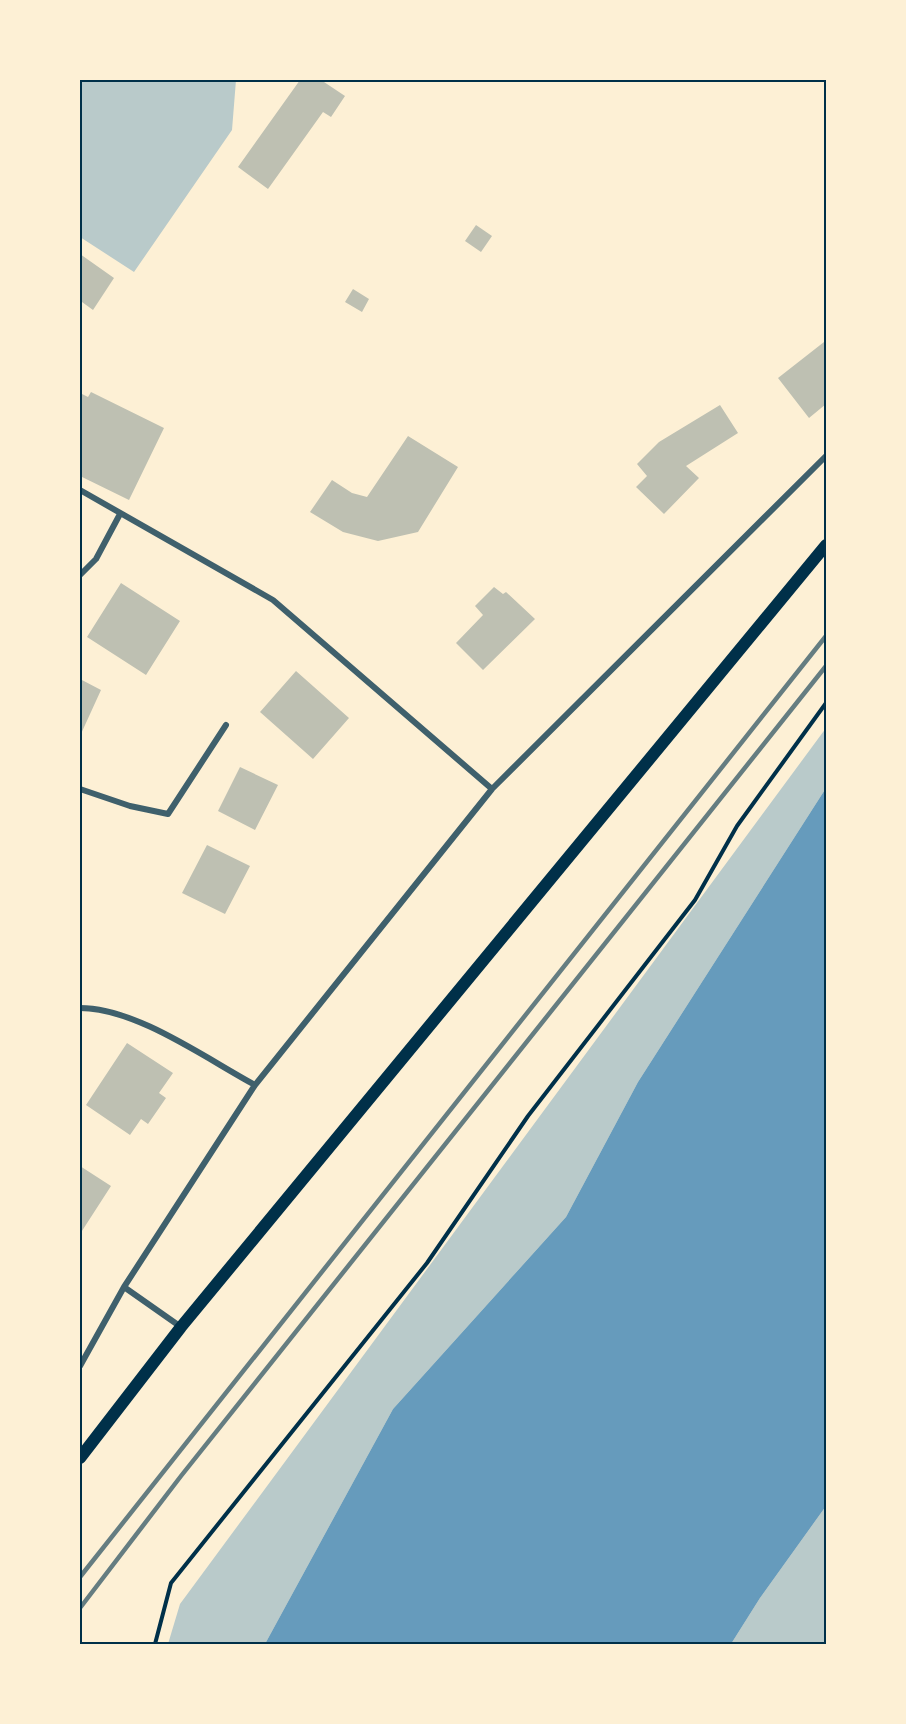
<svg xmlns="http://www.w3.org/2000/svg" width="906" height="1724" viewBox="0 0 906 1724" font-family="'Roboto Condensed',sans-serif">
  <rect width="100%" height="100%" fill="#fdf0d5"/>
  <!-- green -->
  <path fill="#b9caca" d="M80 80H236L232 130 134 272 80 237Z
    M826 728V788L638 1082 566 1217 393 1409 265 1644H168L180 1604Z
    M826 1506V1639L823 1644H731L760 1598Z"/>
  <!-- water -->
  <path fill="#669bbc" d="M826 788V1506L760 1598 731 1644H265L393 1409 566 1217 638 1082Z"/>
  <!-- building -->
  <path fill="#bec0b2" d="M300 80H321L345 96 331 117 323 112 268 189 238 167Z
    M476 225 492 236 481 252 465 241Z
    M80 254 114 278 93 310 82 302 80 306Z
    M353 289 369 299 362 312 345 302Z
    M824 342 826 346V404L809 418 778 378Z
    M91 392 164 428 129 500 80 476V393L88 397Z
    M720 405 738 433 686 466 699 478 664 514 636 487 647 476 637 464 659 442Z
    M408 436 458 467 418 532 378 541 343 532 310 512 332 480 352 493 367 497Z
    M121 583 180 621 146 675 87 637Z
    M494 587 503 594 506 592 535 619 483 670 456 643 483 615 475 606Z
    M296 671 349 718 313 759 260 712Z
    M80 679 101 690 80 736Z
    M240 767 278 785 255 830 218 811Z
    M207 845 250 866 225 914 182 893Z
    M127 1043 173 1073 159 1093 166 1098 148 1124 141 1119 130 1135 86 1105Z
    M80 1166 111 1186 80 1234Z"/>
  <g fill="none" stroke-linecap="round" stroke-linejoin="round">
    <!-- path -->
    <path stroke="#003049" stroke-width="4" d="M155 1644 171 1583 427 1263 528 1116 695 900 737 826 826 703"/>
    <!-- minor -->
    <path stroke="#3f606c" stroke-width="6" d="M80 490 273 600 492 789
      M80 575 96 559 120 514
      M80 789 130 806 168 814 226 725
      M80 1008C136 1008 205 1058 255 1085
      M181 1327 124 1287 255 1085 492 789 826 456
      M80 1366 124 1287"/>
    <!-- secondary -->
    <path stroke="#003049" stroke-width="12" d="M80 1458 181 1327 826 545"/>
    <!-- rail -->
    <path stroke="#657d81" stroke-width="4.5" d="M80 1577 826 636
      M80 1608 181 1476 826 666"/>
  </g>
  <!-- border -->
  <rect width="906" height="1724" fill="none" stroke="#fdf0d5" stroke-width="162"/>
  <rect x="81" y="81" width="744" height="1562" fill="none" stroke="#003049" stroke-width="2"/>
</svg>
